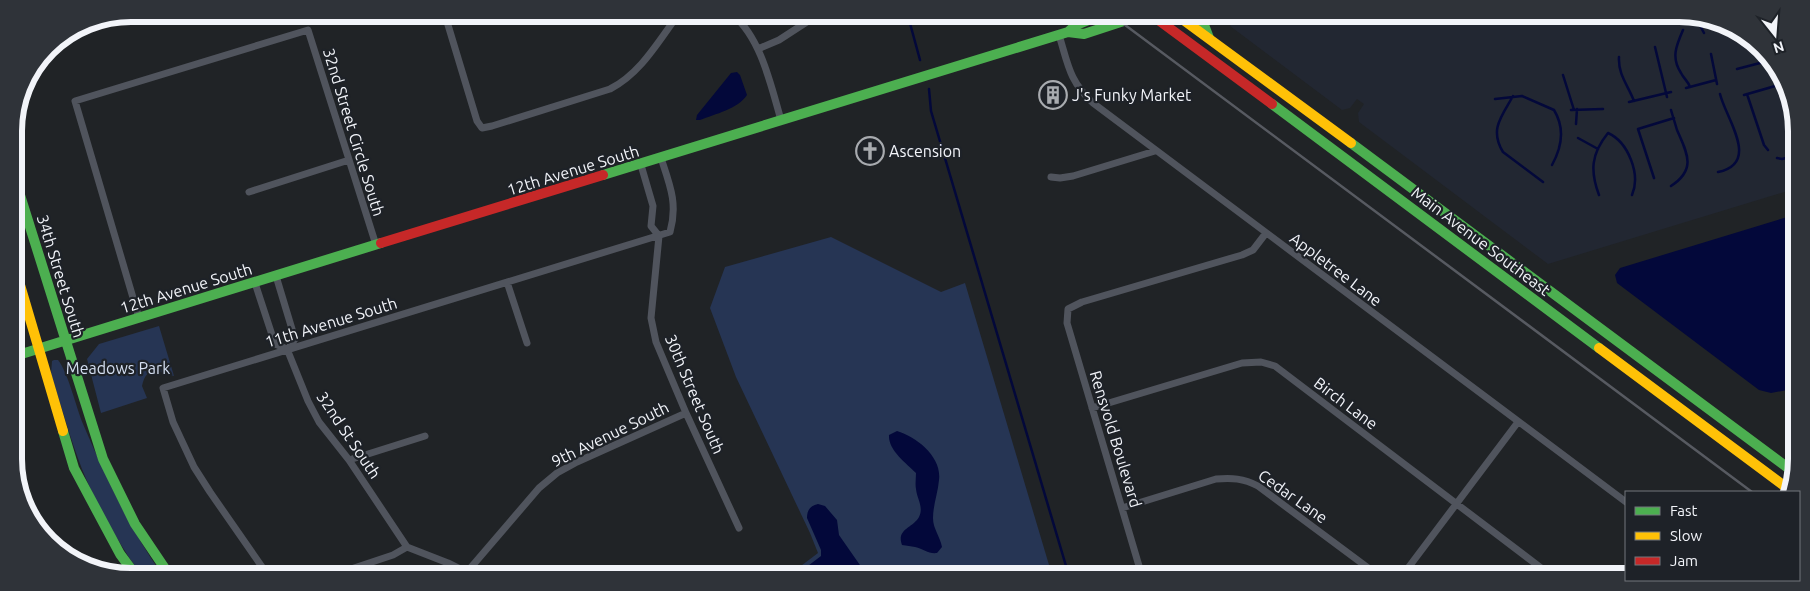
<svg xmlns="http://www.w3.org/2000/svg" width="1810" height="591" viewBox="0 0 1810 591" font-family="Ubuntu,sans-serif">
  <rect width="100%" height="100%" fill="#202326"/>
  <!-- built -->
  <path fill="#222732" d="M1237 17 1709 18 1767 54 1794 109V189L1548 264 1359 122 1358 113 1364 104 1357 99 1350 108 1342 110 1230 26Z"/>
  <!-- green -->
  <path fill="#263554" d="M831 237 941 292 965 283 1052 575H789L818 553 810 533 736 377 710 308 725 267Z
    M159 326 174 376C160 373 147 363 142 386L147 398 101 413 87 359 99 344Z
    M54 360H58C68 372 76 407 83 424 106 477 128 526 161 573H140C117 541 97 506 82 469 70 438 61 405 51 374L52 361Z"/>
  <!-- water -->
  <path fill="#03083a" d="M737 72 740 75 747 95C738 109 715 114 700 120H696L697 115 731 73Z
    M1794 215 1793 389 1771 393 1759 390 1617 283 1615 275 1620 268Z
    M897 431C917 437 942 457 939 480 938 493 933 505 933 518 933 529 940 536 942 547L937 553C928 554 924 549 915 547 911 546 907 546 902 545 896 529 913 528 919 517 924 507 917 499 916 489 915 484 916 478 916 473 906 463 888 450 889 435Z
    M818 504 825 506 837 520 839 535 862 568V575H796L821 556V550L807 518C807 510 810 506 818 504Z"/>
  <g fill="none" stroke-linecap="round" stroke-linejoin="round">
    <!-- stream -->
    <path stroke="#03083a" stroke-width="2.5" d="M908 16 920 60
      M1696 18 1704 33
      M1571 22 1585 18
      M1683 30C1676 46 1671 58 1681 73 1684 79 1688 81 1690 87
      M1655 47 1667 97
      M1711 54 1717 84
      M1619 57C1618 75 1628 85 1634 101
      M1737 69 1760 63
      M1563 75 1574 110
      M1686 88 1716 80
      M929 89 931 111 1069 576
      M1747 94 1764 145 1768 150
      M1744 95 1782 84
      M1513 96C1502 116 1489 129 1503 152L1543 182
      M1495 99 1522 96 1554 110C1565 128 1562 147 1552 165
      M1629 102 1671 92
      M1571 110 1603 109
      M1671 110C1673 117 1675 123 1677 130 1687 153 1697 169 1671 186
      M1576 124 1577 109
      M1578 138 1598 149
      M1777 158 1782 159 1794 156
      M1718 172C1761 163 1726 119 1720 94
      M1654 178 1638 129 1674 118
      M1599 195C1590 171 1591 154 1608 133 1628 142 1641 174 1632 195"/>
    <!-- street -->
    <path stroke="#50545d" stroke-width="7" d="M445 15 477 121 482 128 492 126 610 89C640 74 658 42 678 15
      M733 15C761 38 771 86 781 120
      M1059 35C1068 64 1069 81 1093 103L1626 502
      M758 49 779 40 816 16
      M641 165 653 206 651 226 659 236 651 318 656 342 686 413 739 528
      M1051 177 1060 178 1073 176 1155 151
      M249 192 349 160
      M276 276 295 339 288 349
      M507 282 527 343
      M255 283 275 344 287 349 308 401 319 422 349 460 407 547
      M139 318 75 101 308 30 376 245
      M1092 408 1242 363 1261 362 1275 366 1553 577
      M349 460 425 436
      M1122 508 1216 479C1232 478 1243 478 1258 486L1379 576
      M407 547 448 563 470 574
      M467 572 539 488 557 473 577 462 686 413
      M267 574 210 492 194 467 173 422 163 388 670 232C678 204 670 185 661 158
      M336 574 393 555 407 547
      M1142 576 1067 323 1068 309 1082 302 1242 255 1253 250 1266 233
      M1402 576 1518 422"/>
    <!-- fast -->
    <path stroke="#4caf50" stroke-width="10" d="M1201 17 1209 38
      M1068 32 1076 25 1098 16
      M1272 104 1599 348
      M1351 143 1792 471
      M603 175 1068 32 1084 34 1139 16
      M14 176 103 459 135 524 168 573
      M15 356 381 243
      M63 431 74 468 120 554 134 573"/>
    <!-- slow -->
    <path stroke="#ffc107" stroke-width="10" d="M1178 16 1351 143
      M15 268 63 431
      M1599 348 1791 491"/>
    <!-- jam -->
    <path stroke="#c62828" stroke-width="10" d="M1153 16 1272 104
      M381 243 603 175"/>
    <!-- rail -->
    <path stroke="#575a61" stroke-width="2.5" d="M1113 16 1752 492"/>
  </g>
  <!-- icons -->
  <defs>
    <symbol id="building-ring" viewBox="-11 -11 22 22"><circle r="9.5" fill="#1e2228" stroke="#a8abaf" stroke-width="1.5"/><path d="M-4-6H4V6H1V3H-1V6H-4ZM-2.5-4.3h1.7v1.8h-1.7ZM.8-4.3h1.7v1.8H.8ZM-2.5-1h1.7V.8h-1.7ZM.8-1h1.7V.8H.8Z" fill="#a8abaf"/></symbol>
    <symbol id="church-ring" viewBox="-11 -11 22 22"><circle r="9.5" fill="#1e2228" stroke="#a8abaf" stroke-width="1.5"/><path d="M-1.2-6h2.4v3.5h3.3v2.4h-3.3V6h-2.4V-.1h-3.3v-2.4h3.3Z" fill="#a8abaf"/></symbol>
  </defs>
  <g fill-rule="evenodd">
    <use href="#building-ring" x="1037" y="79" width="32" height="32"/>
    <use href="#church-ring" x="854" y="135" width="32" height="32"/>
  </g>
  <g text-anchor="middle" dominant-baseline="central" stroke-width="4.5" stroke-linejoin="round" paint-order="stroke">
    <!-- poi labels -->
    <g font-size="16" fill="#f2f4f9" stroke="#1e2228" text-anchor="start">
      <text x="1072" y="95">J's Funky Market</text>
      <text x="889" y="151">Ascension</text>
    </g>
    <!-- street labels -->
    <g font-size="16" fill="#f2f4f9" stroke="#1e2228">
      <text transform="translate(354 132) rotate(73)">32nd Street Circle South</text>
      <text transform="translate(573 170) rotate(-17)">12th Avenue South</text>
      <text transform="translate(1481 241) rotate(37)">Main Avenue Southeast</text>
      <text transform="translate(1336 269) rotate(37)">Appletree Lane</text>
      <text transform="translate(61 276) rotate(73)">34th Street South</text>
      <text transform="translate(186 288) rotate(-17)">12th Avenue South</text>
      <text transform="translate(331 322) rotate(-17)">11th Avenue South</text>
      <text transform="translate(695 394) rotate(67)">30th Street South</text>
      <text transform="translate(1346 403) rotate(37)">Birch Lane</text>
      <text transform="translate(610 434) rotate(-26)">9th Avenue South</text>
      <text transform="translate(349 435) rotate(56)">32nd St South</text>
      <text transform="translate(1116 439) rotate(73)">Rensvold Boulevard</text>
      <text transform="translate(1293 496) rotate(35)">Cedar Lane</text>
    </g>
    <!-- park labels -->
    <g font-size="16" fill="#d5dff1" stroke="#1e2228">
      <text x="118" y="368">Meadows Park</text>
    </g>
  </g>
  <!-- crop -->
  <path d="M0 0H1810V591H0ZM131 22H1679A109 109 0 0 1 1788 131V459A109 109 0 0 1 1679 568H131A109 109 0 0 1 22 459V131A109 109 0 0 1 131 22Z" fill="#2f3339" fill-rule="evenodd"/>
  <path fill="none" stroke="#f2f4f9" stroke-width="6" d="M131 22H1679A109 109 0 0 1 1788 131V459A109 109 0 0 1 1679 568H131A109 109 0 0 1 22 459V131A109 109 0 0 1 131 22Z"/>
  <!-- legend -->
  <rect x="1625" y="491" width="175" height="90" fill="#1e2228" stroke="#73767c"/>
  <rect x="1635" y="507" width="25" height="8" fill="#4caf50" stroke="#73767c"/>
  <text x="1670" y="516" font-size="15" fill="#f2f4f9">Fast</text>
  <rect x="1635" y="532" width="25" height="8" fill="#ffc107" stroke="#73767c"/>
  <text x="1670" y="541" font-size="15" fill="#f2f4f9">Slow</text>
  <rect x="1635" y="557" width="25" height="8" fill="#c62828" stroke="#73767c"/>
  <text x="1670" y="566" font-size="15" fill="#f2f4f9">Jam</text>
  <!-- north arrow -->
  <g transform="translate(1775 35) rotate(163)" stroke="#1e2228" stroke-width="4" paint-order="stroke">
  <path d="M0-4L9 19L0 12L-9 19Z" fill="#f2f4f9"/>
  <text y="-8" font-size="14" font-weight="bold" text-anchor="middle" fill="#f2f4f9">N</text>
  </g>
</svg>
